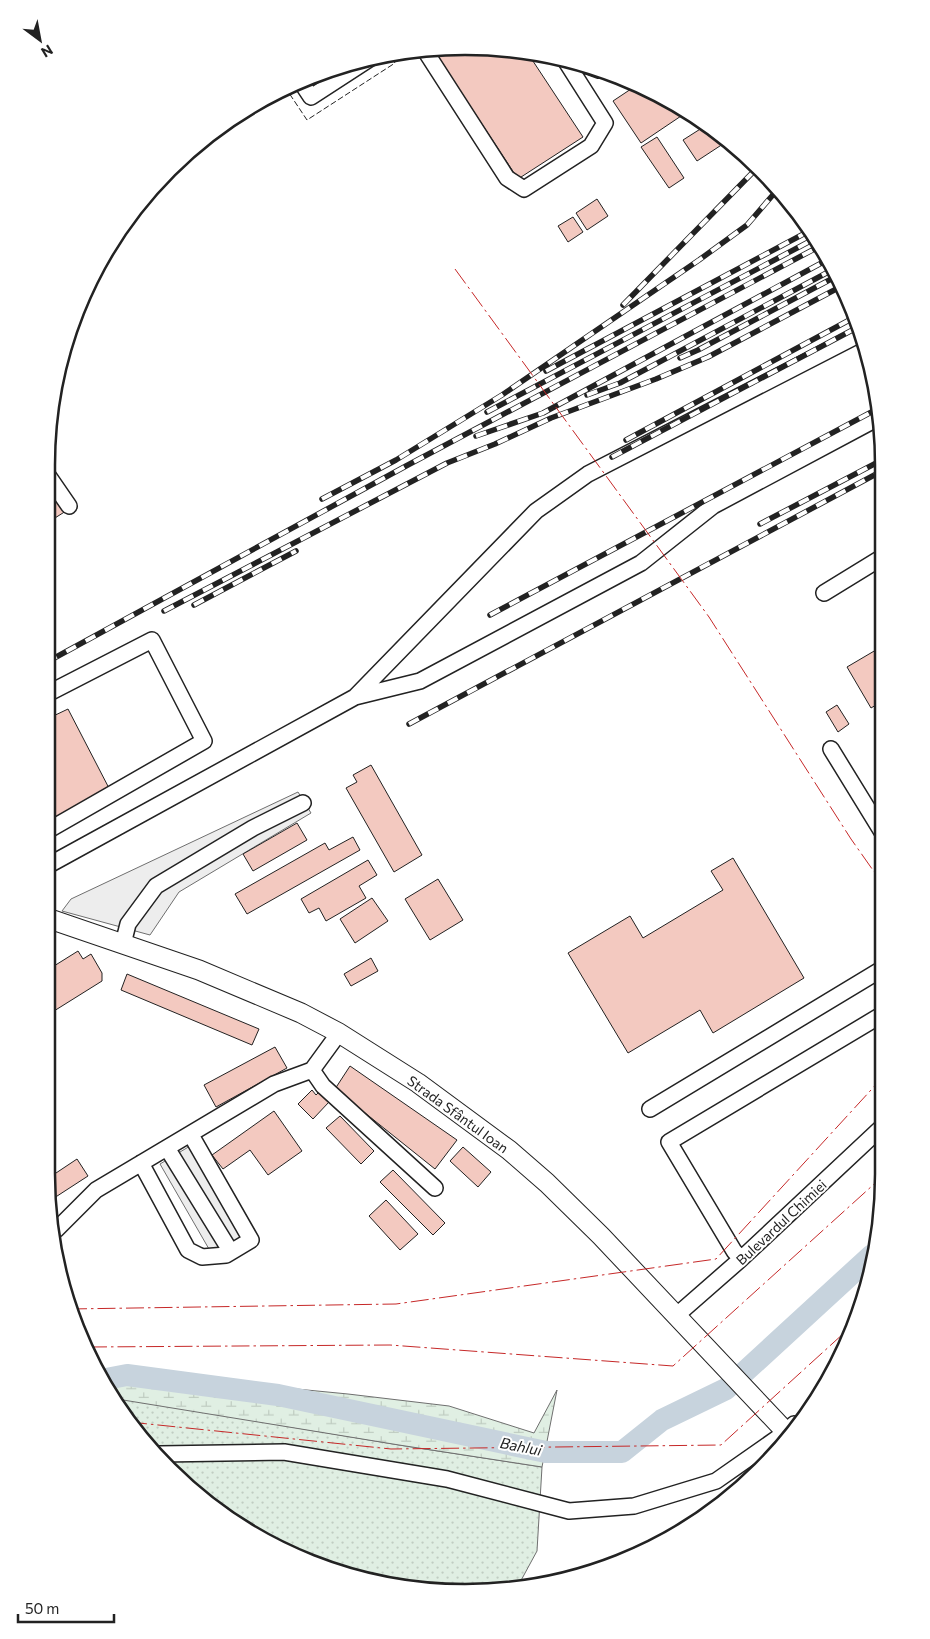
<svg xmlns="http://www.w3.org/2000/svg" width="930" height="1639" viewBox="0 0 930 1639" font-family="Commissioner,sans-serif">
  <defs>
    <pattern id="grass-dots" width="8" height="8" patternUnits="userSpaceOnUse" patternTransform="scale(1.25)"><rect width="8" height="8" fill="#e0efe3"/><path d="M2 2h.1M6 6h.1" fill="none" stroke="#c0cdc2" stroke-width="1.8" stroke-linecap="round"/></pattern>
    <pattern id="wetland-marsh" width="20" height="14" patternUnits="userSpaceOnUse" patternTransform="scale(1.25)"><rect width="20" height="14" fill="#e0efe3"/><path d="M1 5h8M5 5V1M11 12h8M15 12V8" fill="none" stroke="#c0cdc2"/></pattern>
  </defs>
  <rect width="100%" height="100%" fill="#fff"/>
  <!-- grass -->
  <path fill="url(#grass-dots)" stroke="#6f6f6f" d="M119 1398 399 1445 542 1467 537 1551 518 1586 492 1592 356 1578 232 1522 133 1429 117 1399Z"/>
  <!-- wetland -->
  <path fill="url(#wetland-marsh)" stroke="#6f6f6f" d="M101 1370 348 1394 449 1406 534 1433 557 1390 542 1467 399 1445 117 1399Z"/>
  <!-- parking -->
  <path fill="#ededed" stroke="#6f6f6f" d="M298 792 311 813 179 892 150 935 62 911 71 899Z
    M190 1146 243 1239 213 1256 160 1164Z"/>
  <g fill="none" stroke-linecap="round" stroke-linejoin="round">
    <!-- river -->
    <path stroke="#c7d3dd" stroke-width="22" d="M106 1379 127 1375 278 1395 546 1452H622L662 1420 726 1389 872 1255"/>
  </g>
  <!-- building -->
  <path fill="#f3c9c0" stroke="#222" d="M438 47 520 50 527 52 583 137 518 179 432 48Z
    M637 85 675 102 687 112 641 143 613 101Z
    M705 126 726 142 697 161 683 140Z
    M657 137 684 178 669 188 641 147Z
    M597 199 608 216 587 230 576 213Z
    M573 217 583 232 568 242 558 226Z
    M47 483 66 511 47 523Z
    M881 647V702L871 708 847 667Z
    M837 705 849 724 838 732 826 712Z
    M68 709 111 792 47 825V719Z
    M371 765 422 855 394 872 346 788 357 782 353 775Z
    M297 823 307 840 253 871 243 854Z
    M353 837 360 850 247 914 235 894 325 843 329 850Z
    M733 858 804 978 713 1033 700 1010 628 1053 568 953 630 916 643 938 723 890 711 871Z
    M368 860 377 875 359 886 366 898 326 921 319 908 309 913 301 899Z
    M438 879 463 920 430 940 405 899Z
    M372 898 388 921 355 943 340 919Z
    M78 951 83 959 91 954 102 973V981L54 1011 46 999V971Z
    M371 958 378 971 351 986 344 974Z
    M127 974 259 1029 252 1045 121 990Z
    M275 1047 287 1068 216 1107 204 1085Z
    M350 1066 457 1140 435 1169 335 1089Z
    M312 1090 316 1095 319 1092 329 1102 313 1119 298 1104Z
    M274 1111 302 1151 268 1175 250 1150 223 1169 212 1155Z
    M340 1116 374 1151 361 1164 326 1128Z
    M463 1147 491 1172 478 1187 450 1161Z
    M77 1159 88 1176 51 1200 47 1179Z
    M393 1170 445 1223 433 1235 380 1182Z
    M386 1200 418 1234 400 1250 369 1216Z"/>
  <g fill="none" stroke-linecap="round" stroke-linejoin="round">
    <defs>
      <path id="minor" d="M424 49 507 178 524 189 591 146 605 123 565 60
        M588 66 599 70H603
        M301 82 311 97 371 58
        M47 474 69 506
        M824 593 881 558
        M355 697 536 511 588 474 862 333
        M831 749 882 832
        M47 831 204 741 152 640 47 694
        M47 866 355 697 420 681 641 563 713 506 880 417
        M123 944 128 924 156 886 253 828 303 803
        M312 1070 323 1086 435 1188
        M650 1109 882 969
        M167 1148 231 1252
        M141 1163 188 1250 202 1257 226 1255 251 1240 191 1135
        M56 1230 96 1190 274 1084 312 1070 339 1033
        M741 1259 734 1251 669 1142 878 1017
        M677 1315 741 1259 883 1126
        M160 1454 284 1452 447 1479 569 1511 634 1506 716 1481 786 1432 794 1424"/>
      <path id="major" d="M47 918 199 970 301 1013 339 1033 418 1083 509 1150 547 1183 601 1236 787 1433"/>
    </defs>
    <!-- minor casing -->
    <use href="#minor" stroke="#222" stroke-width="18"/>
    <!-- major casing -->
    <use href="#major" stroke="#222" stroke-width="21"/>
    <!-- minor -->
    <use href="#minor" stroke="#fff" stroke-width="15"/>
    <!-- major -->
    <use href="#major" stroke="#fff" stroke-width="19"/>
    <defs>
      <path id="rail" d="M623 305 758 167
        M680 358 698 350 835 277
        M546 371 811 230
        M587 395 620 383 832 270
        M487 412 816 238
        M476 436 543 413 827 260
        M626 440 855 317
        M612 457 860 326
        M322 499 396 460 502 395 699 260 747 225 778 189
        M760 524 880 461
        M194 605 296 551
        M164 611 447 463 495 444 551 418 656 379 708 357 840 287
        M490 615 879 408
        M47 662 406 466 820 246
        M409 724 880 472"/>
    </defs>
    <!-- rail casing -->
    <use href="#rail" stroke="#222" stroke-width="5.5"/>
    <!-- rail -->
    <use href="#rail" stroke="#fff" stroke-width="4" stroke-dasharray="11" stroke-linecap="butt"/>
    <!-- fence -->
    <path stroke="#222" stroke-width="1" stroke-dasharray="6 2.5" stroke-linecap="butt" d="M285 87 307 120 395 63 390 55"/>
    <!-- power -->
    <path stroke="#c62828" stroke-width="1" stroke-dasharray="18 4 2.5 4" stroke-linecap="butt" d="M455 269 709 617 851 839 882 883
      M69 1309 396 1304 716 1259 882 1078
      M89 1347 390 1345 673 1366 883 1176
      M129 1422 391 1449 721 1445 855 1323"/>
  </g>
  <g text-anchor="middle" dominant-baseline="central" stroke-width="4" stroke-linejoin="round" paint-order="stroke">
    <!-- street labels -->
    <g font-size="14" fill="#222" stroke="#fff">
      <text transform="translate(458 1114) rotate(36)">Strada Sfântul Ioan</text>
      <text transform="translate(781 1222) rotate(-43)">Bulevardul Chimiei</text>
    </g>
    <!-- water labels -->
    <g font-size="15" font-style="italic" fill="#222" stroke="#fff">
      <text transform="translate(521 1446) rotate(11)">Bahlui</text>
    </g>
  </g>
  <!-- crop -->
  <path d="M0 0H930V1639H0ZM465 55H465A410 410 0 0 1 875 465V1174A410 410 0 0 1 465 1584H465A410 410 0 0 1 55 1174V465A410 410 0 0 1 465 55Z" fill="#fff" fill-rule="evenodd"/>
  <path fill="none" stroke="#222" stroke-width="2.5" d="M465 55H465A410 410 0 0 1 875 465V1174A410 410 0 0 1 465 1584H465A410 410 0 0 1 55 1174V465A410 410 0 0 1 465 55Z"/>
  <!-- north arrow -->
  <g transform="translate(40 40) rotate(148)" stroke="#ffffff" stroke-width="4" paint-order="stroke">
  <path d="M0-4L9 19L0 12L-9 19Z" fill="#222222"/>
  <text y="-8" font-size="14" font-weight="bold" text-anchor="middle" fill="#222222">N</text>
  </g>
  <!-- scale -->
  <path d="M18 1614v8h96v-8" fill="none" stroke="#222222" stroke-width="2.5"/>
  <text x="25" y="1614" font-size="15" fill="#222222" stroke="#ffffff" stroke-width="4" paint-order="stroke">50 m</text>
</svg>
